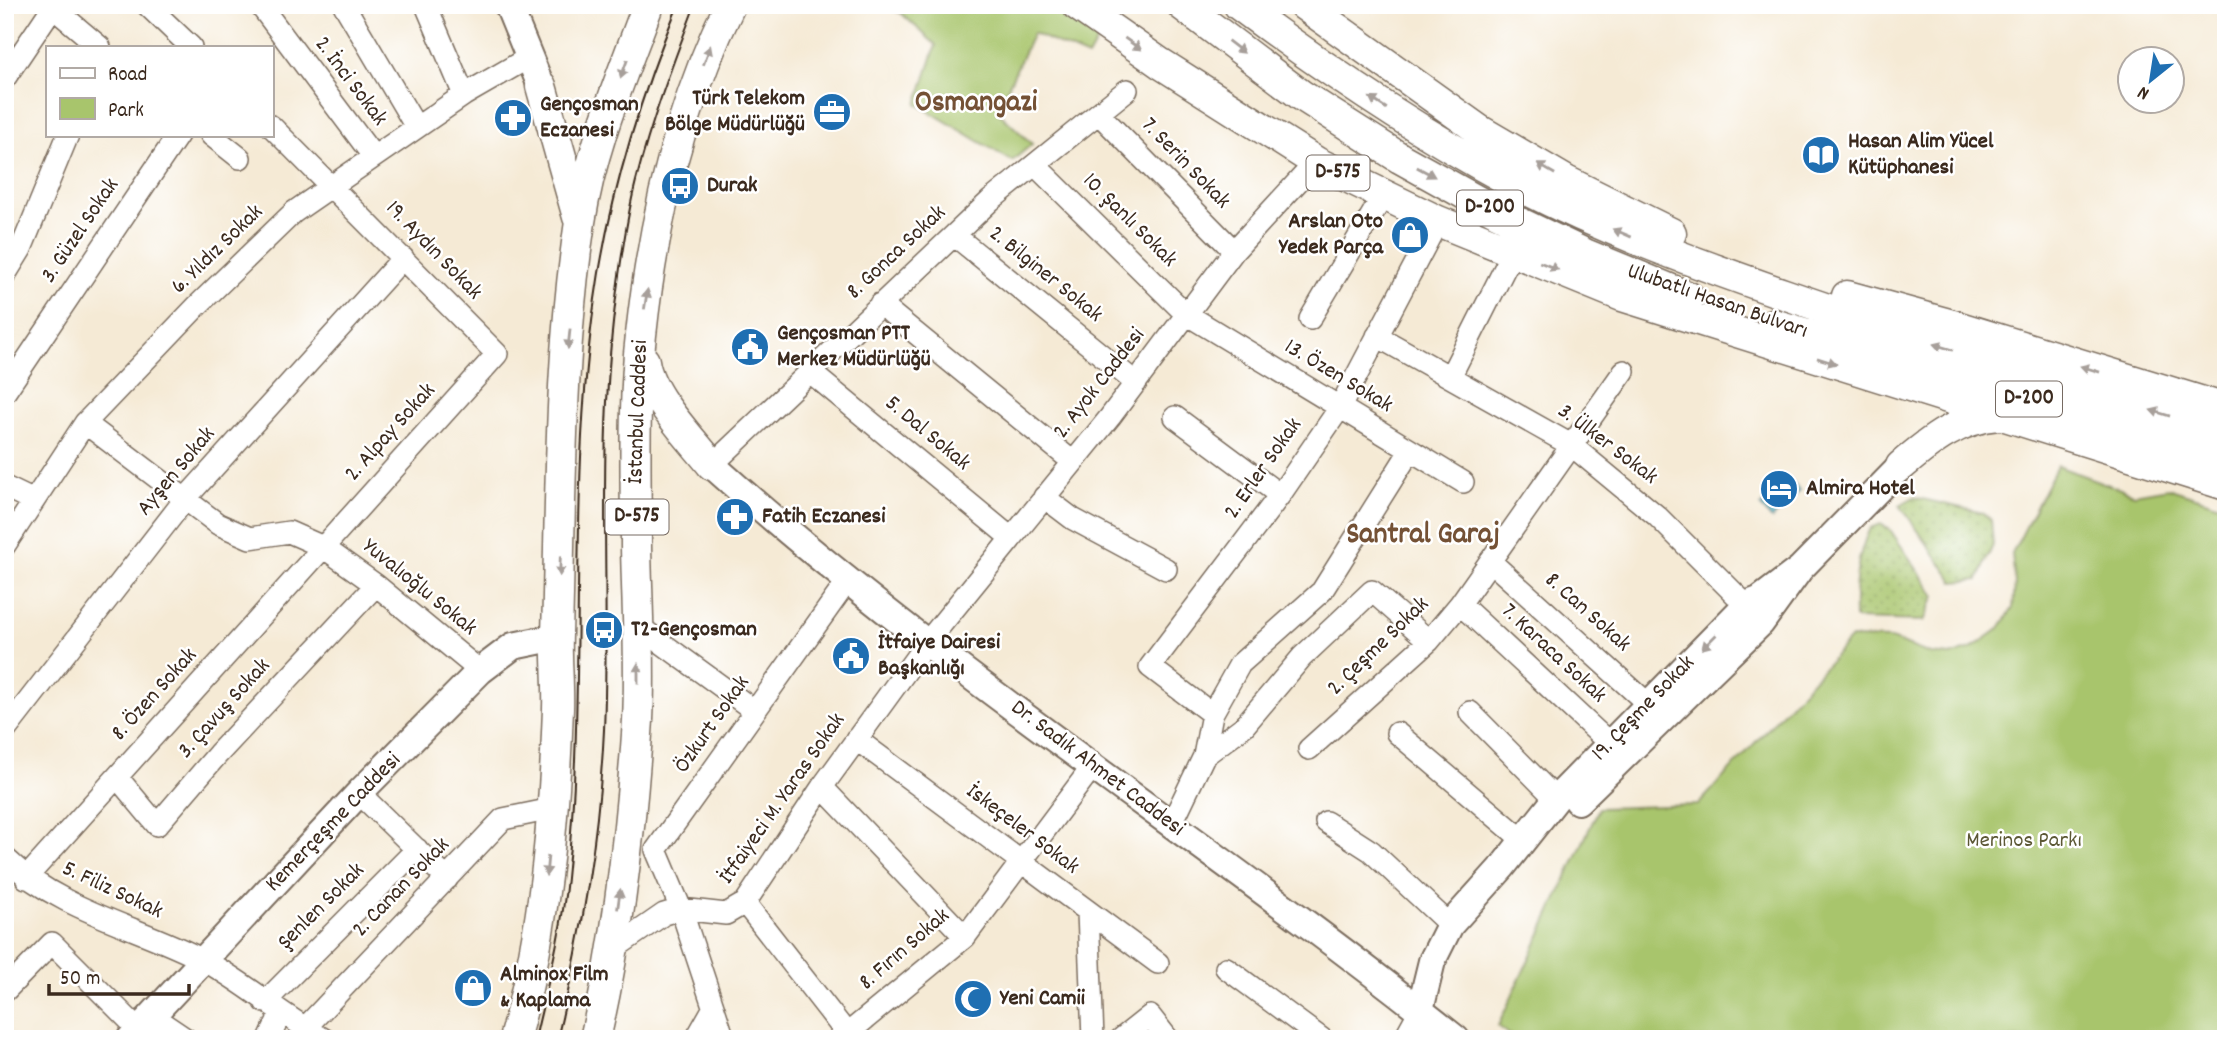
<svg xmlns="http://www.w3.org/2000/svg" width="2231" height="1044" viewBox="0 0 2231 1044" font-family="Dekko,sans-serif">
  <defs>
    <pattern id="grass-dots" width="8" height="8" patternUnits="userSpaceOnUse" patternTransform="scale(1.75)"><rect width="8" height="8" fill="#a8c56c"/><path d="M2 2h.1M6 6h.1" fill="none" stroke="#8aa058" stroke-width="1.8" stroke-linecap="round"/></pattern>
    <pattern id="water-waves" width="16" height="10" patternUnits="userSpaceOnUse" patternTransform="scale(1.75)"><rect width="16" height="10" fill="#53bece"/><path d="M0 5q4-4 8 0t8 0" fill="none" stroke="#469ba7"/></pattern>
  </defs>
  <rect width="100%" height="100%" fill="#fff"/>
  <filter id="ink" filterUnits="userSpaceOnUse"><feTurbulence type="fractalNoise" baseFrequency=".0143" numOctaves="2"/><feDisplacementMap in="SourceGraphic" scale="14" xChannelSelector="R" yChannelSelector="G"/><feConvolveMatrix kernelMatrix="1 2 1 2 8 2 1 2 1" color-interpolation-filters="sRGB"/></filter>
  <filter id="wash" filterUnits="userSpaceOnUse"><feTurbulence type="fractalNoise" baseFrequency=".00686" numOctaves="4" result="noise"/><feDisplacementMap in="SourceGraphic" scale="28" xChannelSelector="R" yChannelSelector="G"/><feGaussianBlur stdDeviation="1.57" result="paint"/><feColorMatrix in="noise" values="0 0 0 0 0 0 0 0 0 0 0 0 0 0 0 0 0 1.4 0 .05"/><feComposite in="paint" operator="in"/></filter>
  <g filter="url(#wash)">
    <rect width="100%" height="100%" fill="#f5ead5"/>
    <!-- grass -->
    <path fill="url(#grass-dots)" stroke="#727845" stroke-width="2" d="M1914 497 1983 513 1991 520 1993 545 1978 580 1954 582 1900 505Z
      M1880 524 1889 528 1935 596 1924 621 1855 619C1854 586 1856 558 1870 528Z"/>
    <!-- park -->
    <path fill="#a8c56c" stroke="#727845" stroke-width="2" d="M880 5H1047L1098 39 1088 57 1033 33 997 111 1032 144 1012 161 917 104 936 45 901 13Z
      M2057 466 2134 494 2168 488 2226 507V1039H1514L1498 1026 1599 808 1698 805 1851 638 1891 639 1930 654 1950 656 1971 649 2000 628 2013 608 2015 583 2012 554Z"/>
    <!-- water -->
    <path fill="url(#water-waves)" stroke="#477476" stroke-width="2" d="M1788 479 1800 491 1772 519 1761 507Z"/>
  </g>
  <g filter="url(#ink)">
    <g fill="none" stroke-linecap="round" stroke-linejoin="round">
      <defs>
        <path id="minor" d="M50 5 100 47
          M147 5 191 47
          M260 5 373 156
          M344 5 416 127
          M426 5 464 95
          M5 78 52 8
          M1099 114 1234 251
          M211 135 240 158
          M1035 165 1186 314 1463 482
          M954 235 1136 383
          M5 275 21 249 68 135
          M880 304 1073 462
          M1310 319 1383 196
          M1377 336 1571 445 1657 516 1746 605
          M809 371 1011 538
          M1451 375 1513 252
          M5 392 178 135
          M1175 417 1280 495
          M85 423 218 524 250 538 289 532 323 547 376 585 480 671
          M712 465 991 200 1127 90
          M5 487 34 501
          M1044 497 1073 519 1166 569
          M5 545 85 423 198 305 294 212 464 95 528 58
          M1490 561 1648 704
          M1460 604 1609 743
          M637 625 755 711
          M1470 712 1556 799
          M1212 714 1150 667 1280 495 1339 409 1438 221
          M5 731 186 498 403 258
          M1397 733 1523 840
          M856 739 1158 963
          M1309 749 1429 641 1460 604 1624 371
          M1204 756 1244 726 1302 657 1372 591 1429 641
          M117 777 157 825 218 754 376 585
          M822 787 965 937
          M359 793 447 879
          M1326 822 1371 851 1450 925
          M1171 825 1204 756 1212 714 1240 664 1322 591 1410 451
          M5 858C60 911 138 926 203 960 245 982 282 1016 324 1039
          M26 878 497 354 271 126
          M745 903 851 1039
          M1088 912 1093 1039
          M612 950 664 914 681 909 726 914 745 903 822 787 928 641 1110 417 1234 251 1316 162
          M1226 968 1322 1039
          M5 991 52 943 139 1030
          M265 1002 417 849
          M152 1016 186 1039
          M305 1028 503 819 552 809
          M847 1034 965 937 1093 766
          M269 1039 281 1013
          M696 1039 713 1009
          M724 1039 681 909 656 850 849 579
          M1121 1039 1150 1016 1168 1039
          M1404 1039 1420 1010"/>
        <path id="major" d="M508 5 541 86
          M712 465C945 675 1212 843 1456 1039
          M1578 801 1761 623 1800 569 1901 466
          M1420 1010 1432 961 1450 925 1503 866 1556 799 1746 605 1759 600 1800 569
          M130 1039 359 793 480 671 513 646 557 637"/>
        <path id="highway" d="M1077 5 1160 63 1316 162 1438 221 1622 296 2226 485
          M1182 5 1301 95 1400 158 1497 212 1585 254 1689 297
          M1239 5C1325 69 1413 129 1508 180 1596 227 1690 261 1784 294 1930 345 2078 388 2226 433
          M1304 5 1479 130 1566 181 1671 233
          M541 86 578 217
          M1847 296 1956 326 2226 409
          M1773 324 2226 457
          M644 361C649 396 690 437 712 465
          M1901 466C1930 441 1959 418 1999 415
          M514 1039C545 932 554 819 558 709 559 684 556 659 557 635 561 497 559 359 580 222 591 147 622 76 648 5
          M595 1039C619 935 631 826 638 720 641 662 637 604 636 546 636 480 633 400 641 335 653 223 680 106 730 5"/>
      </defs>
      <!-- minor casing -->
      <use href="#minor" stroke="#7c6d5e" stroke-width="24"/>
      <!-- major casing -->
      <use href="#major" stroke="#7c6d5e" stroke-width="30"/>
      <!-- highway casing -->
      <use href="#highway" stroke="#7c6d5e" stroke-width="33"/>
      <!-- minor -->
      <use href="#minor" stroke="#fff" stroke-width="21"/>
      <!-- major -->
      <use href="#major" stroke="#fff" stroke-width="26"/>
      <!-- highway -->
      <use href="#highway" stroke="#fff" stroke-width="30"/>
      <!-- tram -->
      <path stroke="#3b2a1e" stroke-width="2" d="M535 1039C547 986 562 932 567 878 587 686 567 491 595 299 609 198 639 100 678 5
        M557 1039C582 937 599 835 604 730 610 589 597 448 615 306 620 265 626 221 636 181 651 121 673 63 695 5"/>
    </g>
    <!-- one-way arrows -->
    <defs><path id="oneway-solid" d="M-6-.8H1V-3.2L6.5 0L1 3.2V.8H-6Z" transform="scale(1.75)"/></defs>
    <g fill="#a79f9a">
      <use href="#oneway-solid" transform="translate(1133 44) rotate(35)"/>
      <use href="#oneway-solid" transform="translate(1236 47) rotate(37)"/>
      <use href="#oneway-solid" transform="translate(707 55) rotate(-70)"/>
      <use href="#oneway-solid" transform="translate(624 69) rotate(110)"/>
      <use href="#oneway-solid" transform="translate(1378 103) rotate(-147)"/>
      <use href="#oneway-solid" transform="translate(1546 169) rotate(-150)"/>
      <use href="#oneway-solid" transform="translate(1426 172) rotate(29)"/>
      <use href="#oneway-solid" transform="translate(1622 233) rotate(-157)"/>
      <use href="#oneway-solid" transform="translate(1549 266) rotate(22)"/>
      <use href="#oneway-solid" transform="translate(646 299) rotate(-81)"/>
      <use href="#oneway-solid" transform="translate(569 339) rotate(96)"/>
      <use href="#oneway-solid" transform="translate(1943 347) rotate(-163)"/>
      <use href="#oneway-solid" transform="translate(1827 361) rotate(17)"/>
      <use href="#oneway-solid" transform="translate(2090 369) rotate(-163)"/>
      <use href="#oneway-solid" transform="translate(2160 413) rotate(-163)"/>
      <use href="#oneway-solid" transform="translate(560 566) rotate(92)"/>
      <use href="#oneway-solid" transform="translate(1709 642) rotate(135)"/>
      <use href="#oneway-solid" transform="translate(638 673) rotate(-90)"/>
      <use href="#oneway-solid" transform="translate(547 866) rotate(95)"/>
      <use href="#oneway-solid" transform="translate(619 899) rotate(-82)"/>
    </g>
  </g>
  <!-- icons -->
  <defs>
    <symbol id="office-disc" viewBox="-11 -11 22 22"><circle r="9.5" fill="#1f6fb2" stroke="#fff"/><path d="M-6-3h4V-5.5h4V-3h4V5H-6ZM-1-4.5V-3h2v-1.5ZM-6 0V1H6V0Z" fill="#fff"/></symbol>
    <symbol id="pharmacy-disc" viewBox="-11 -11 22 22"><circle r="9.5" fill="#1f6fb2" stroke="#fff"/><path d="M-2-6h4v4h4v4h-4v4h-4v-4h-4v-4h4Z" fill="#fff"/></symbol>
    <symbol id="library-disc" viewBox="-11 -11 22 22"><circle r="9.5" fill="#1f6fb2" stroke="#fff"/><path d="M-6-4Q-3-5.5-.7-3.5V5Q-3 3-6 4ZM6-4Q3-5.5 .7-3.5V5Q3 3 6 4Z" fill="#fff"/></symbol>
    <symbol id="bus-disc" viewBox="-11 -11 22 22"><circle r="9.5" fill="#1f6fb2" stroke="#fff"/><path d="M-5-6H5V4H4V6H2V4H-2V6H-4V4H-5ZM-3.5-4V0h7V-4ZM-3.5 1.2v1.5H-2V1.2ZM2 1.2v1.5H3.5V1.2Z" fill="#fff"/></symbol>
    <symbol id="shop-disc" viewBox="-11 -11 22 22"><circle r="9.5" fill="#1f6fb2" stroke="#fff"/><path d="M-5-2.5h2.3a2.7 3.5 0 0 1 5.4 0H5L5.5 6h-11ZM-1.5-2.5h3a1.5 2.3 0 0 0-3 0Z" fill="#fff"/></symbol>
    <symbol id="civic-disc" viewBox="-11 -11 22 22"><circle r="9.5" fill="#1f6fb2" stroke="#fff"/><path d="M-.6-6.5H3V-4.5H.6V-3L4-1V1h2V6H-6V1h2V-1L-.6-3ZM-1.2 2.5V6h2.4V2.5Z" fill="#fff"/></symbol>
    <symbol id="hotel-disc" viewBox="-11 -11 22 22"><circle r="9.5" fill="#1f6fb2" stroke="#fff"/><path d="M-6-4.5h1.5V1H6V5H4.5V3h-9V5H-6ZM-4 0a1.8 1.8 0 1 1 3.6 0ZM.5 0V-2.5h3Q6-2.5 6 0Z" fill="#fff"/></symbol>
    <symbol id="mosque-disc" viewBox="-11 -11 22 22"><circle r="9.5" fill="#1f6fb2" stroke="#fff"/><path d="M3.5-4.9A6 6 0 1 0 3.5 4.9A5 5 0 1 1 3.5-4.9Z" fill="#fff"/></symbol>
  </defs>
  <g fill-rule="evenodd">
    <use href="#office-disc" x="810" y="90" width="44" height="44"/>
    <use href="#pharmacy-disc" x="491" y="96" width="44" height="44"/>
    <use href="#library-disc" x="1799" y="133" width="44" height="44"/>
    <use href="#bus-disc" x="658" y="164" width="44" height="44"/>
    <use href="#shop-disc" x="1388" y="213" width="44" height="44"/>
    <use href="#civic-disc" x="728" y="325" width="44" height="44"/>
    <use href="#hotel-disc" x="1757" y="467" width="44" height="44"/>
    <use href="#pharmacy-disc" x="713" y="495" width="44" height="44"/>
    <use href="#bus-disc" x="582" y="608" width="44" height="44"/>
    <use href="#civic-disc" x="829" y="634" width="44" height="44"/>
    <use href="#shop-disc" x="451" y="966" width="44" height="44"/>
    <use href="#mosque-disc" x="951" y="977" width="44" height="44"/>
  </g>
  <g text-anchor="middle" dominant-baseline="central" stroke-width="5" stroke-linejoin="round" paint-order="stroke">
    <!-- shield labels -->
    <g fill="#fff" stroke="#766a62" stroke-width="2">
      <rect x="1306.5" y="155.5" width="63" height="35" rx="5"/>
      <rect x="1457" y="190.5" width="66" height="35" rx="5"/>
      <rect x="1996" y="381.5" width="66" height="35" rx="5"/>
      <rect x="605.5" y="499.5" width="63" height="35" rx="5"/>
    </g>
    <g font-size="21" font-weight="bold" fill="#3b2a1e">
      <text x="1338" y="173">D-575</text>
      <text x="1490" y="208">D-200</text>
      <text x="2029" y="399">D-200</text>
      <text x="637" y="517">D-575</text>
    </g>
    <!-- street labels -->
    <g font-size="23" fill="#3b2a1e" stroke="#fff">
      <text transform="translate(350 82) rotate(53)">2. İnci Sokak</text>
      <text transform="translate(1185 164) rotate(46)">7. Serin Sokak</text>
      <text transform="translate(1129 221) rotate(45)">10. Şanlı Sokak</text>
      <text transform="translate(81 231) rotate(-56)">3. Güzel Sokak</text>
      <text transform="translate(218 250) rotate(-44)">6. Yıldız Sokak</text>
      <text transform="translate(433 251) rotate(46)">19. Aydın Sokak</text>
      <text transform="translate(897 253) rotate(-43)">8. Gonca Sokak</text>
      <text transform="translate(1045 275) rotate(39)">2. Bilginer Sokak</text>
      <text transform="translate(1717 302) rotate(19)">Ulubatlı Hasan Bulvarı</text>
      <text transform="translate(1338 377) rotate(31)">13. Özen Sokak</text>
      <text transform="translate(1100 384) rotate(-52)">2. Ayok Caddesi</text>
      <text transform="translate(639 412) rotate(-88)">İstanbul Caddesi</text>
      <text transform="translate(391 433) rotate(-48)">2. Alpay Sokak</text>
      <text transform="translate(927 434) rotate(40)">5. Dal Sokak</text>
      <text transform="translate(1607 445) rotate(37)">3. Ülker Sokak</text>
      <text transform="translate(1264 469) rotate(-55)">2. Erler Sokak</text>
      <text transform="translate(177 472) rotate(-50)">Ayşen Sokak</text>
      <text transform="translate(419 588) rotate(39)">Yuvalıoğlu Sokak</text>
      <text transform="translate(1587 613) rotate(42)">8. Can Sokak</text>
      <text transform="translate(1379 647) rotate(-44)">2. Çeşme Sokak</text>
      <text transform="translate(1553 654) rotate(43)">7. Karaca Sokak</text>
      <text transform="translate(155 695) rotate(-48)">8. Özen Sokak</text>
      <text transform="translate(225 709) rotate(-48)">3. Çavuş Sokak</text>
      <text transform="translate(1644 709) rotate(-46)">19. Çeşme Sokak</text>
      <text transform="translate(713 725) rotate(-55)">Özkurt Sokak</text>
      <text transform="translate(1097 769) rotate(37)">Dr. Sadık Ahmet Caddesi</text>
      <text transform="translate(783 799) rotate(-55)">İtfaiyeci M. Yaras Sokak</text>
      <text transform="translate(334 823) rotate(-46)">Kemerçeşme Caddesi</text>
      <text transform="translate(1022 830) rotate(37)">İskeçeler Sokak</text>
      <text transform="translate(402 888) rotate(-46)">2. Canan Sokak</text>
      <text transform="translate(112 891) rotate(25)">5. Filiz Sokak</text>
      <text transform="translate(322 907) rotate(-45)">Şenlen Sokak</text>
      <text transform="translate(905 950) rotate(-41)">8. Fırın Sokak</text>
    </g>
    <!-- poi labels -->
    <g font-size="23" font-weight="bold" fill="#3b2a1e" stroke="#fff" text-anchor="start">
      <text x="805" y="99" text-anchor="end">Türk Telekom<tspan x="805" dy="26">Bölge Müdürlüğü</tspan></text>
      <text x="540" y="105">Gençosman<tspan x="540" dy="26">Eczanesi</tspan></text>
      <text x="1848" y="142">Hasan Alim Yücel<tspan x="1848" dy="26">Kütüphanesi</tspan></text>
      <text x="707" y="186">Durak</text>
      <text x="1383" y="222" text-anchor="end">Arslan Oto<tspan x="1383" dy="26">Yedek Parça</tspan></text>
      <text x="777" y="334">Gençosman PTT<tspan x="777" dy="26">Merkez Müdürlüğü</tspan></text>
      <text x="1806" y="489">Almira Hotel</text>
      <text x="762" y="517">Fatih Eczanesi</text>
      <text x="631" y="630">T2-Gençosman</text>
      <text x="878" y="643">İtfaiye Dairesi<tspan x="878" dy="26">Başkanlığı</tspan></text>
      <text x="500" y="975">Alminox Film<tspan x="500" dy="26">&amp; Kaplama</tspan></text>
      <text x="1000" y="999">Yeni Camii</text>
    </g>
    <!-- park labels -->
    <g font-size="23" fill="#5c5835" stroke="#fff">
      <text x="2024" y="841">Merinos Parkı</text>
    </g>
    <!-- district labels -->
    <g font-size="30" font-weight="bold" fill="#745135" stroke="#fff">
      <text x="976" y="104">Osmangazi</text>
      <text x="1423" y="536">Santral Garaj</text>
    </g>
  </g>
  <!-- margin -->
  <rect width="2231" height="1044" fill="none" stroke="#fff" stroke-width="28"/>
  <!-- legend -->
  <rect x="46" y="46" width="228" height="91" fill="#ffffff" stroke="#b1aaa5" stroke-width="2"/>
  <rect x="60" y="68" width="35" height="10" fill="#ffffff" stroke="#b1aaa5" stroke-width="2"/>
  <text x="108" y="80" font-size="21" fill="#3b2a1e">Road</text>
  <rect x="60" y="98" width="35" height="21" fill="#a8c56c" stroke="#b1aaa5" stroke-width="2"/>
  <text x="108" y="116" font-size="21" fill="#3b2a1e">Park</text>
  <!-- north arrow -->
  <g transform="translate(2151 80) rotate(210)"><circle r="33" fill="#ffffff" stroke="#b1aaa5" stroke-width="2"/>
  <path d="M0-5L12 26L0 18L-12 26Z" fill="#1f6fb2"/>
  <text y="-10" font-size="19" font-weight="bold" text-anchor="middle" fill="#3b2a1e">N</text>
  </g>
  <!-- scale -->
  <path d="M49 984v10h140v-10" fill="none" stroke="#3b2a1e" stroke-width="3.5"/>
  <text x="60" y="984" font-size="21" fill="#3b2a1e" stroke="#ffffff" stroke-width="5" paint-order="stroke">50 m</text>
</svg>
